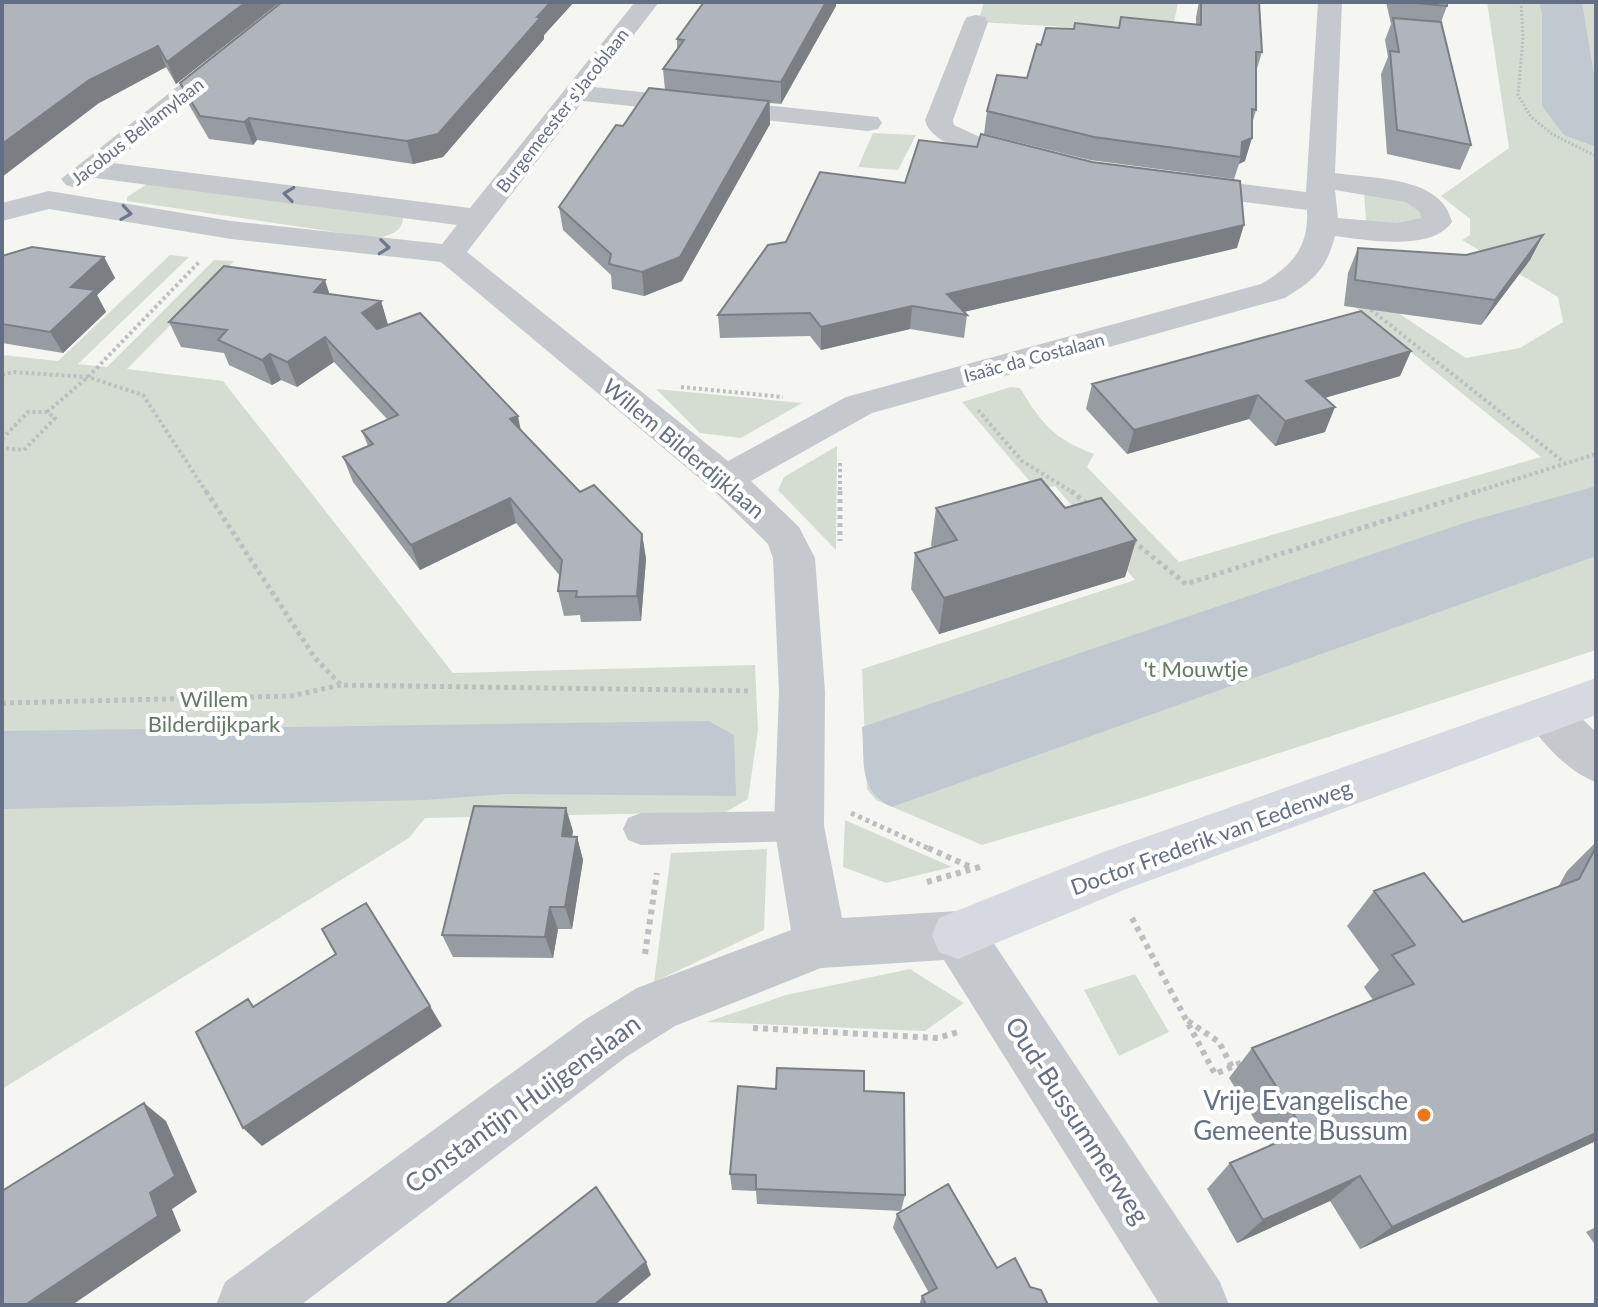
<svg xmlns="http://www.w3.org/2000/svg" width="1598" height="1307" viewBox="0 0 1598 1307" font-family="Lato,sans-serif">
  <rect width="100%" height="100%" fill="#f5f6f2"/>
  <!-- green -->
  <path fill="#d5ddd3" d="M984 2H1178L1172 33 978 22Z
    M1487 2H1596V650L1141 798 982 845 876 800 867 789 862 669 1135 580 1055 486 1037 490 962 402 1011 387 1020 388C1042 424 1054 439 1094 454L1087 467 1179 562 1541 457 1344 298 1368 293 1466 358 1520 348 1563 322 1558 297 1462 240 1470 235V219L1441 196 1509 148Z
    M873 133 916 135 898 170 858 167Z
    M147 184 403 218C402 233 388 236 375 238L127 201V197Z
    M1364 192 1415 203 1424 219 1414 225 1366 221Z
    M170 255 189 257 78 364 107 367 214 260 234 261 127 369 223 381 453 673 755 665 758 730 748 799 726 812 425 818 409 838 2 1089V355L58 361Z
    M656 389 802 403 741 438 700 433Z
    M837 446 836 550 778 490 784 477Z
    M845 820 952 867 886 883 843 867Z
    M767 849 764 930 654 982 671 853Z
    M910 969 964 1003 925 1031 707 1022 786 995Z
    M1135 974 1169 1032 1119 1056 1084 990Z"/>
  <!-- water -->
  <path fill="#c1c9d0" d="M1539 2H1582L1596 87V147L1564 135 1542 106V13Z
    M1596 486V556L892 807C857 791 865 760 862 727L1467 522Z
    M709 721 734 735 736 796 505 794 426 800 2 809V731Z"/>
  <g fill="none" stroke-linecap="round" stroke-linejoin="round">
    <!-- path-far3 -->
    <path stroke="#bcbec1" stroke-width="3" stroke-dasharray="2 2" stroke-linecap="butt" d="M1521 2 1523 37 1518 95 1531 117 1552 134 1596 156"/>
    <!-- path-far2 -->
    <path stroke="#bcbec1" stroke-width="4" stroke-dasharray="3 3" stroke-linecap="butt" d="M1366 306 1565 463
      M2 375 13 372 88 377 143 395 207 493
      M681 387 783 397
      M978 410 1022 461 1074 493
      M47 412 88 377 200 261
      M2 439 28 412H47L55 418 24 450 2 448
      M840 463V493
      M1472 493 1596 454"/>
    <!-- path-far1 -->
    <path stroke="#bcbec1" stroke-width="5" stroke-dasharray="4 4" stroke-linecap="butt" d="M206 491 315 658 341 685 752 691
      M840 491V541
      M1071 491 1091 507
      M1133 541 1186 584 1478 491
      M2 703 291 696 341 685
      M851 813 932 850"/>
    <!-- path -->
    <path stroke="#bcbec1" stroke-width="6" stroke-dasharray="5 5" stroke-linecap="butt" d="M928 848 973 868
      M927 882 983 866
      M1132 918 1215 1074 1245 1061
      M645 954 657 873
      M1188 1021 1219 1042 1232 1067
      M753 1028 938 1038 958 1032"/>
    <!-- lane -->
    <path fill="#c5c8cc" fill-rule="evenodd" d="M799 811 812 815 817 826 812 837 799 841 641 845 628 840 623 829 628 818 641 813Z"/>
    <!-- street -->
    <path fill="#c5c8cc" fill-rule="evenodd" d="M284 2H311L113 163 470 208 635 2H659L594 87 878 117 882 123 878 129 868 131 583 101 467 252 728 461 846 397 1261 284C1292 266 1309 247 1307 210L1180 194 1170 191 1165 185 1170 179 1180 176 1306 192 1318 2H1342L1335 173C1373 179 1442 176 1452 222 1432 252 1366 240 1335 236 1326 270 1314 280 1285 298L872 413 751 481 799 527 815 558 825 692 824 826 842 918 958 911 977 918 1220 1282 1229 1305H1160L944 960 821 968 675 1026 626 1057 301 1305H216L225 1282 586 1019 637 988 791 930 774 826 779 692 773 558 768 544 711 488 441 262 231 239 49 209 2 221V203L49 191 231 221 442 244 457 225 95 178 76 188 66 185 61 179ZM1335 190 1406 202 1420 212 1421 218 1397 223 1338 218Z
      M976 15 985 17 988 22 953 120 954 125 982 138 1044 153 1048 159 1044 165 1034 168C1006 161 932 151 925 120L964 22 967 17Z
      M1547 696 1563 701 1596 732V782C1568 772 1538 740 1524 714L1531 701Z"/>
    <!-- secondary -->
    <path fill="#d6d9df" fill-rule="evenodd" d="M1596 678V715L1124 890 958 959 939 952 932 935 939 918 1106 851Z"/>
  </g>
  <!-- wall -->
  <path fill="#979ca2" d="M2 2H280L176 84 166 67 99 103Z
    M282 2H574L544 35V39L443 157 413 164 257 140 253 145 209 139 189 105 180 83Z
    M1199 2H1259L1262 52 1256 72V110L1252 124 1245 161 1239 164 1234 179 1090 160 984 134 987 111 1027 78 1041 45 1074 29 1196 24V17Z
    M1386 2H1447V6L1441 22 1471 145 1460 170 1387 154 1381 74 1388 57 1385 40 1391 24Z
    M836 6 781 104 770 103V124L682 281 644 296 612 289 611 275 563 230 559 207 623 126 665 90 663 69 677 49V39Z
    M1543 235 1530 260 1481 325 1344 306 1348 273 1358 248 1466 255Z
    M1237 248 964 312 967 315 964 338 910 329 821 350 810 336 720 338 718 315Z
    M2 256 104 257 115 278 97 295 106 312 63 353 2 343Z
    M329 294 381 301 388 325 521 431 580 492 642 534 646 559 641 621 581 622 580 615 564 616 558 591 560 576 516 523 420 570 353 482 343 457 368 446 362 431 388 420 334 362 297 387 281 380 272 385 229 365 224 353 181 347 169 322Z
    M1411 351 1400 376 1325 398V432L1275 446 1249 419 1127 454 1086 409 1092 384Z
    M936 508H1065L1136 540 1125 577 939 634 911 589 915 553 932 547 931 545Z
    M573 831 572 837H577L583 860 572 929H558L553 958 453 957 442 935Z
    M1596 842V1141L1360 1249 1330 1201 1237 1243 1207 1189 1230 1163 1270 1145 1229 1078 1252 1048 1373 1000 1364 987 1379 970 1347 926 1374 891 1463 922 1558 887 1567 871Z
    M776 1089 864 1091 905 1195 901 1211 757 1204 756 1191 732 1190 730 1174Z
    M897 1214 1030 1287 1048 1305H919L922 1296 929 1293 893 1228Z
    M1596 1227V1246L1586 1232Z"/>
  <!-- shaded-wall -->
  <path fill="#7b7f84" d="M246 2H280L176 84 167 62Z
    M551 2H574L544 35V39L443 157 413 164 407 141Z
    M826 2H836V6L781 104V82Z
    M158 46 166 67 99 103 2 177V144L89 80Z
    M769 101 770 124 682 281 644 296 642 272Z
    M249 118 257 140 253 145 244 122Z
    M1252 138 1245 161 1239 164 1241 157 1242 142Z
    M1244 225 1237 248 959 313 947 294Z
    M1543 235 1530 260 1481 325 1495 300Z
    M104 257 115 278 97 295 106 312 63 353 50 332 71 287Z
    M325 280 333 305 314 292Z
    M381 301 388 325 370 338 362 313Z
    M912 306 910 329 821 350V327Z
    M325 337 334 362 297 387 287 362Z
    M1411 351 1400 376 1296 406 1306 381Z
    M270 354 281 380 272 385 262 360Z
    M1258 395 1249 419 1127 454 1134 430Z
    M1335 407 1325 432 1275 446 1285 421Z
    M518 416 523 441 510 419Z
    M510 498 516 523 420 570 411 545Z
    M642 534 646 559 641 621 637 596Z
    M1136 540 1125 577 939 634 944 598Z
    M566 808 573 831 568 859 562 836Z
    M577 837 583 860 572 929 565 907Z
    M550 907 558 929 553 958 545 937Z
    M430 1006 442 1026 262 1146 243 1128Z
    M144 1103 166 1121 197 1192 172 1209 181 1231 72 1305H25L150 1193Z
    M1596 1133V1141L1360 1249 1392 1227Z
    M1360 1176 1330 1201 1237 1243 1263 1220Z
    M646 1262 651 1275 615 1305H594Z"/>
  <!-- building -->
  <path fill="#b0b5bc" stroke="#7b7f84" stroke-width="2" d="M2 2H246L167 62 158 46 89 80 2 144Z
    M282 2H551L537 17H541L438 134 407 141 249 118 244 122 200 116 180 83Z
    M704 2H826L781 82 663 69 684 40 677 39Z
    M1201 2H1259L1262 52H1256V110L1252 109V138L1242 142 1241 157 1094 137 987 111 997 75 1027 78 1037 44 1041 45 1046 28 1074 29 1075 23 1119 28 1121 17 1201 25Z
    M1406 2H1447V6Z
    M1393 18 1441 22 1471 145 1397 130 1390 51 1399 52Z
    M649 88 769 101 680 257 642 272 609 264 611 254 559 207 616 125 623 126Z
    M981 134 1092 162 1240 181 1244 225 947 294 967 315 912 306 821 327 810 313 718 315 768 245 786 242 820 172 905 183 919 140 977 147Z
    M1543 235 1495 300 1355 280 1358 248 1466 255Z
    M32 247 104 257 71 287 95 290 50 332 2 324V256Z
    M224 266 325 280 314 292 381 301 362 313 377 329 420 313 518 416 510 419 580 492 594 485 642 534 637 596 576 597 577 591H558L562 560 510 498 411 545 343 457 373 444 362 431 398 415 325 337 287 362 270 354 262 360 218 340 227 330 169 322Z
    M1361 311 1411 351 1306 381 1335 407 1285 421 1258 395 1134 430 1092 384Z
    M1041 479 1065 508 1101 498 1136 540 944 598 915 553 957 540 936 508Z
    M474 806 566 808 562 836 577 837 565 907H550L545 937 442 935Z
    M1596 847V1133L1392 1227 1360 1176 1263 1220 1230 1163 1304 1131 1252 1048 1414 984 1392 955 1415 945 1374 891 1424 873 1463 922 1579 879Z
    M366 903 430 1006 243 1128 196 1032 248 999 253 1007 336 954 322 929Z
    M777 1068 864 1071V1091L904 1093 905 1195 756 1189V1175L730 1174 738 1086 776 1089Z
    M144 1103 175 1176 150 1193 158 1216 25 1305H2V1191Z
    M948 1184 997 1268 1015 1258 1030 1287 1041 1290 1048 1305H926L922 1296 937 1288 897 1214Z
    M596 1187 646 1262 594 1305H445Z"/>
  <!-- one-way arrows -->
  <defs><path id="oneway-chevron" d="M-2-3.5L2.5 0L-2 3.5" fill="none" stroke-width="1.6" stroke-linecap="round" stroke-linejoin="round" transform="scale(2)"/></defs>
  <g stroke="#6d788b">
    <use href="#oneway-chevron" transform="translate(289 194) rotate(-173)"/>
    <use href="#oneway-chevron" transform="translate(126 213) rotate(9)"/>
    <use href="#oneway-chevron" transform="translate(384 247) rotate(6)"/>
  </g>
  <!-- markers -->
  <circle fill="#eb761c" stroke="#fff" stroke-width="3" cx="1424" cy="1115" r="8"/>
  <g text-anchor="middle" dominant-baseline="central" stroke-width="8" stroke-linejoin="round" paint-order="stroke">
    <!-- far-street labels -->
    <g font-size="18" fill="#636f84" stroke="#fff">
      <text transform="translate(562 110) rotate(-52)">Burgemeester s'Jacoblaan</text>
      <text transform="translate(137 131) rotate(-38)">Jacobus Bellamylaan</text>
      <text transform="translate(1034 357) rotate(-15)">Isaäc da Costalaan</text>
    </g>
    <!-- street labels -->
    <g font-size="22" fill="#636f84" stroke="#fff">
      <text transform="translate(684 448) rotate(40)">Willem Bilderdijklaan</text>
      <text transform="translate(1211 837) rotate(-20)">Doctor Frederik van Eedenweg</text>
    </g>
    <!-- park labels -->
    <g font-size="22" fill="#627b62" stroke="#fff">
      <text x="1196" y="668">'t Mouwtje</text>
      <text x="214" y="698">Willem<tspan x="214" dy="25">Bilderdijkpark</tspan></text>
    </g>
    <!-- near-poi labels -->
    <g font-size="26" fill="#636f84" stroke="#fff" text-anchor="end">
      <text x="1408" y="1100">Vrije Evangelische<tspan x="1408" dy="30">Gemeente Bussum</tspan></text>
    </g>
    <!-- near-street labels -->
    <g font-size="26" fill="#636f84" stroke="#fff">
      <text transform="translate(522 1103) rotate(-36)">Constantijn Huijgenslaan</text>
      <text transform="translate(1078 1120) rotate(57)">Oud-Bussummerweg</text>
    </g>
  </g>
  <!-- border -->
  <rect width="1598" height="1307" fill="none" stroke="#636f84" stroke-width="8"/>
</svg>
